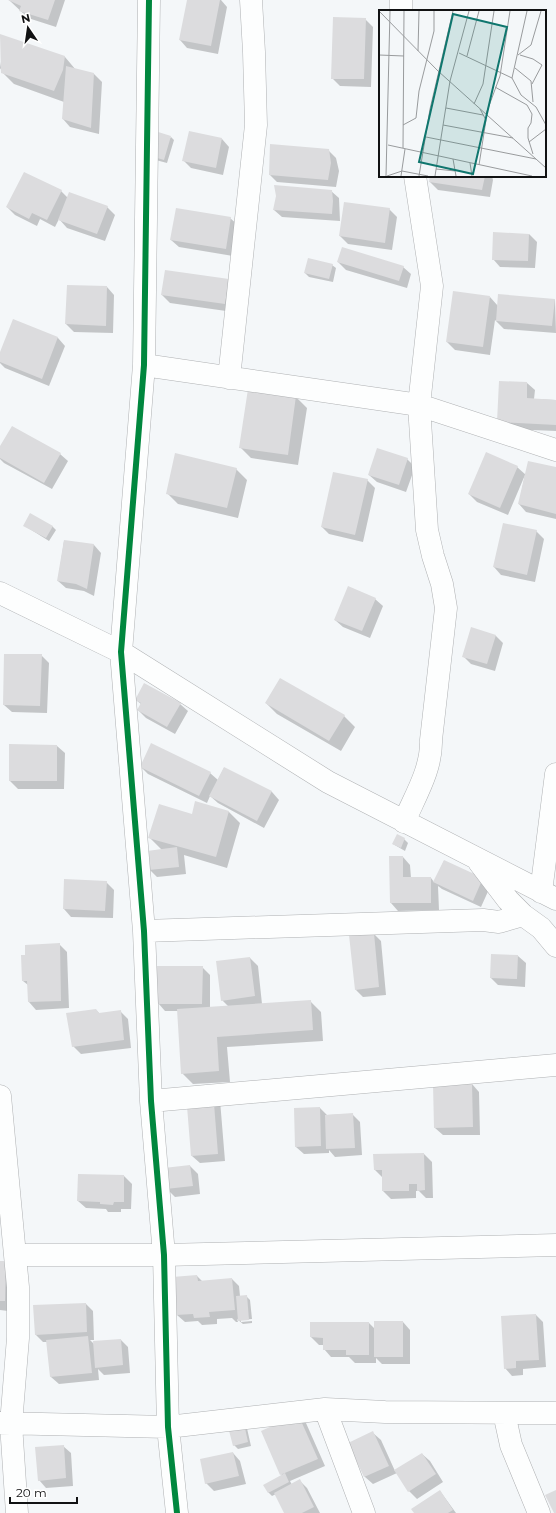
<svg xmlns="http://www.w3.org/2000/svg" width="556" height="1513" viewBox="0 0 556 1513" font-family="Montserrat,sans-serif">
  <rect width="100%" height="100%" fill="#f4f7f9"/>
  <!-- shadow -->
  <path fill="#0003" d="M9 0H65L56 27 28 18Z
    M188 0H221L227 7 218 54 187 48 180 40Z
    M365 19 373 27 371 87 340 86 332 78Z
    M0 35 65 57 76 70 94 74 102 82 99 134 70 127 63 119 64 102 14 84 3 73 0 68 3 49Z
    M171 137 174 140 167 163 152 159Z
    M222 139 229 147 223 175 191 168 183 160Z
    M328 150 336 158 339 171 336 187 277 182 270 175Z
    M431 176H492L493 180 490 197 438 190 430 182Z
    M61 191 68 198 107 207 115 215 105 241 67 228 59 219 55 227 40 219 37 226 15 215 7 207Z
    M331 191 339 198 340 221 282 217 274 210Z
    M389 209 397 217 392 250 348 244 340 236Z
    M230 218 238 225 233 256 179 247 171 240Z
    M529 234 537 242 535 268 500 267 493 259Z
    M338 262 403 267 411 274 407 288 346 270Z
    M332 265 336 268 333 282 309 277 305 273Z
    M228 280 233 312 170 303 162 295Z
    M107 287 114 295 113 333 74 332 66 324Z
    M490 297 498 306 555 300 556 333 504 329 495 320 490 355 455 350 447 342Z
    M14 321 58 338 65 346 49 386 5 368 0 363V355Z
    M500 382 527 383 535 390 534 399 556 400V431L505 429Z
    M296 397 307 408 298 465 251 458 240 447Z
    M0 448 60 454 68 461 52 489 4 463 0 459Z
    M407 459 415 467 406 492 377 482 369 475Z
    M517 467 526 475 556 468V519L526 512 519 504 525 475 508 515 477 502 469 494Z
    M236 469 247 480 238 518 178 504 167 493Z
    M367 480 375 488 363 542 329 534 322 527Z
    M25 526H52L56 530 49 541Z
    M536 531 544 539 535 582 501 575 494 567Z
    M64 541 94 545 101 553 94 596 84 591 66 588 58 581Z
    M375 599 383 606 370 638 343 627 335 620Z
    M472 629 496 636 503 643 495 671 471 664 463 656Z
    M41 655 49 663 47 713 12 712 4 705Z
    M136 700 180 704 188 711 175 734 146 718 138 710 141 704Z
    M266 703 344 716 355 727 341 751 277 714Z
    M10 745 57 746 65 753 64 789H18L10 781Z
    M141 767 210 773 218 780 224 768 272 792 279 800 264 828 218 803 210 796 207 803 148 774Z
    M196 803 229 812 240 823 227 868 184 855 186 874 157 877 150 870 162 850 149 837 193 815Z
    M404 839 408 843 405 851 393 844Z
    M403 857 410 865 411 878H431L434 882 444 861 490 887 481 907 442 889 438 886 439 910 398 911 391 903Z
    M65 880 106 882 114 890 113 918 71 917 64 909Z
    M374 934 381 941 386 995 363 997 356 990Z
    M59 944 67 952 69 1008 36 1010 29 1002 28 985 23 981Z
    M492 955 518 956 526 963 525 987 498 985 491 978Z
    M250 958 258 966 262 1004 310 1001 321 1012 323 1041 227 1047 230 1082 193 1084 182 1073 178 1011H165L158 1003 202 967 210 975V1008L228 1006 222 1000Z
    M96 1010 100 1014 120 1011 128 1019 131 1048 81 1054 73 1046Z
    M472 1084 479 1092 480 1135H443L435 1128Z
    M213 1092 220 1100 225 1161 200 1163 192 1156Z
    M320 1108 327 1115 352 1114 360 1122 362 1155 335 1157 329 1150V1153L304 1154 296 1147Z
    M424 1154 432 1162 433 1198H426L419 1191H416V1198L391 1199 383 1191V1178L375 1170 374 1155Z
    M190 1166 198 1174 200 1194 175 1197 167 1189Z
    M79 1175 124 1176 132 1184 131 1209H121V1212H108L106 1209 86 1208 78 1201Z
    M0 1262H6L16 1312 0 1310Z
    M197 1276 203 1282 232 1279 239 1286 240 1296H246L250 1300 252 1319 241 1320V1322L252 1321V1323L243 1324 237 1319 238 1322H236L232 1318 217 1319V1324L202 1325 198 1321 185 1322 177 1315Z
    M86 1304 93 1311 94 1340H90L94 1344 121 1340 128 1347 130 1373 104 1375 98 1369 99 1380 59 1384 51 1377 48 1342H43L35 1334Z
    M536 1315 543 1322 546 1367 523 1369V1375L512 1376 505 1368Z
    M403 1322 410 1330V1364H382L376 1358V1363H355L349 1357H331L324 1349V1345H319L311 1337 369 1323 375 1329Z
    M298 1415 306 1423 325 1466 290 1481 292 1485 300 1481 307 1488 320 1513H285L276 1494 272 1496 268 1492 283 1476 281 1474Z
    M246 1424 251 1446 238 1449 234 1445Z
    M373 1433 381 1440 395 1471 422 1454 430 1461 443 1482 417 1499 409 1491 397 1473 373 1484 365 1477 349 1444Z
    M63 1446 71 1453 73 1486 46 1488 39 1480Z
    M233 1453 240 1461 246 1484 214 1491 206 1483Z
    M440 1491 456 1513H415Z"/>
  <!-- building -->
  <path fill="#dcdcde" d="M8 0H55L48 20 19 11 21 6Z
    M187 0H220L211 46 179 40Z
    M333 17 366 18 364 79H331Z
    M0 34 65 56 63 70 54 91 1 73Z
    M66 66 94 73 91 128 62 119Z
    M155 131 171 136 164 160 147 155Z
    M189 131 222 138 216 168 182 161Z
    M270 144 329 149 331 163 328 180 269 175Z
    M24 172 62 190 47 220 32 213 29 219 6 207Z
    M430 176H485L482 190 429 182Z
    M274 185 332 190 333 201 332 214 273 210 276 196Z
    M69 192 108 206 97 234 58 220Z
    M344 202 390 208 385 243 339 236Z
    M176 208 231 217 226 249 170 240Z
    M493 232 529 234 528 261 492 260Z
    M342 247 404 266 399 281 337 262Z
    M308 258 333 264 329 279 304 273Z
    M165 270 229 279 225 304 161 295Z
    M67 285 107 286 106 326 65 324Z
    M453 291 490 296 483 347 446 342Z
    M498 294 555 299 552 326 496 321Z
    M13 319 58 337 42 379 0 362V352Z
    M499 381 527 382V398L556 400V425L497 422Z
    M248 389 296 396 288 455 239 448Z
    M12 426 61 453 44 483 0 458V446Z
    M377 448 408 458 399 485 368 475Z
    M486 452 518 466 500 508 468 494Z
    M175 453 237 468 227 508 166 494Z
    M528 461 556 467V514L518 504Z
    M333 472 368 479 355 535 321 527Z
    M30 513 53 526 46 538 23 526Z
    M503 523 537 530 527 575 493 567Z
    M64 540 94 544 87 589 76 584 57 581Z
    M348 586 376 598 362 631 334 620Z
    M471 627 496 635 487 664 462 657Z
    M4 654H42L40 706 3 705Z
    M280 678 345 715 329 741 265 703Z
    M144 683 181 703 167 727 137 710 141 703 135 700Z
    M151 743 211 772 199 796 140 767Z
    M9 744 57 745V781H9Z
    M224 767 272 791 257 821 209 796Z
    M195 801 229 811 216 857 148 838 159 804 192 814Z
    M397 834 405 838 401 848 392 844Z
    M177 847 179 867 149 870 147 851Z
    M389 856H403V877H431V903H390Z
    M444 860 483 878 473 901 433 882Z
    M64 879 107 881 105 911 63 909Z
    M374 933 379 987 355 990 349 935Z
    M60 943 61 1001 28 1002 27 981H22L21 955H25V945Z
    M491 954 518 955 517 979 490 978Z
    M250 957 255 996 221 1001 216 961Z
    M157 966H203L202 1004H157Z
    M311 1000 313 1030 217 1037 219 1071 181 1074 177 1009Z
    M96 1009 99 1013 121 1010 124 1040 72 1047 66 1013Z
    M472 1083 473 1127 434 1128 433 1084Z
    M213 1091 218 1154 191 1156 186 1094Z
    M320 1107 321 1146 295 1147 294 1108Z
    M353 1113 355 1148 326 1149 325 1115Z
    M424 1153 425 1190 417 1191V1184H409V1191H382V1170H374L373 1154Z
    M190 1165 193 1186 166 1189 164 1168Z
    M78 1174 124 1175V1202H114L113 1205 100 1204V1202L77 1201Z
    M0 1261H6L5 1301H0Z
    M197 1275 198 1281 232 1278 235 1310 209 1312 210 1317 194 1318 193 1314 176 1315 172 1277Z
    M247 1295 249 1320 238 1321 236 1296Z
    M86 1303 87 1332 35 1335 33 1305Z
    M536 1314 539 1360 516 1361V1368L504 1369 501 1316Z
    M374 1321H403V1357H374Z
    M310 1322H369V1355H346V1350H323V1338L310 1337Z
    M88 1336 92 1373 50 1377 46 1340Z
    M121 1339 123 1365 95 1368 93 1341Z
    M298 1414 318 1459 280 1475 261 1431Z
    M243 1419 248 1442 233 1446 227 1423Z
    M373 1431 389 1466 364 1477 348 1443Z
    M64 1445 66 1478 38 1481 35 1447Z
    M233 1452 239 1476 205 1484 200 1459Z
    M422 1453 436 1474 408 1492 394 1470Z
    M285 1473 289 1482 268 1493 263 1485Z
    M300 1479 314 1507 302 1513H284L274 1493Z
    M440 1490 453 1510 448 1513H414L411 1509Z
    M556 1490V1513H554L545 1495Z"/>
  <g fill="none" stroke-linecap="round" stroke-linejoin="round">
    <defs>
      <path id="street" d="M149 0 144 365 121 652 144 931 151 1101 164 1255 168 1427 177 1513
        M401 0V11
        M144 365 419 405 556 450
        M229 378 256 125 254 52 251 0
        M0 593 121 652 328 782 556 899
        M404 822C415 796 432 769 431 740L446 608 442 584 433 556 427 530 419 405 432 286 415 176
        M479 862 508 900 523 915 541 928 556 946
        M541 892 556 774
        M144 931 483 920 499 922 523 915
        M0 1096 18 1287V1338L11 1424 17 1513
        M151 1101 556 1065
        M16 1255H164L556 1245
        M325 1409 364 1513
        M504 1413 511 1445 539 1513
        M0 1423 168 1427 325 1409 385 1412 556 1413"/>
    </defs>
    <!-- street casing -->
    <use href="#street" stroke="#afb1b3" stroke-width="23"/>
    <!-- street -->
    <use href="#street" stroke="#fdfefe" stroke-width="22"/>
    <defs>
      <path id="cycleway" d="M149 0 144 365 121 652 144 931 151 1101 164 1255 168 1427 177 1513"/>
    </defs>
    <!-- cycleway casing -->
    <use href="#cycleway" stroke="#fff" stroke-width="8"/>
    <!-- cycleway -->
    <use href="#cycleway" stroke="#00873e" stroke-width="6"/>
  </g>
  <!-- overview -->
  <g transform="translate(379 10)">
    <rect width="167" height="167" fill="#f4f7f9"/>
    <path fill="none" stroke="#999b9d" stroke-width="1" d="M0 1 59 61 167 158M39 41 40 1M80 43 133 68 142 85 157 97 167 115M0 45 25 46M139 45 152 35 162 1M141 45 154 49 163 55 153 74M88 46 100 1M136 58 152 71 154 92M133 68 148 1M116 77 148 95 153 104 152 113M95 94 104 74 115 1M67 98 104 105M107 104 121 66 131 1M152 113 149 118V128L154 144M24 115 37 108 40 81 55 21V1M64 115 134 128M47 127 157 149M150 132 167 119M9 135 153 166M24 138 25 1M74 149 77 166M91 153 93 166M100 155 107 110 101 99M57 159 76 161M7 166 11 1M8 166 23 161 49 166M22 166 26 139M40 166 51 99 74 1M56 166 71 71 90 1"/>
    <path fill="#0f766e" fill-opacity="0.15" stroke="#0f766e" stroke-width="2" d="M74 4 128 17 94 164 40 152Z"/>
    <rect width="167" height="167" fill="none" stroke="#111213" stroke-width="2"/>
  </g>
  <!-- north arrow -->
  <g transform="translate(28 28) rotate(347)" stroke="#ffffff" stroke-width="3" paint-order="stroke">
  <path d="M0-3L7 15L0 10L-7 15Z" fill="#111213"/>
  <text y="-6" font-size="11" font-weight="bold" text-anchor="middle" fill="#111213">N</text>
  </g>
  <!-- scale -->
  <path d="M10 1497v6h67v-6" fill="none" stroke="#111213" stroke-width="2"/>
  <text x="16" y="1497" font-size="12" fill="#111213" stroke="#ffffff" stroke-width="3" paint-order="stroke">20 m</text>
</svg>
